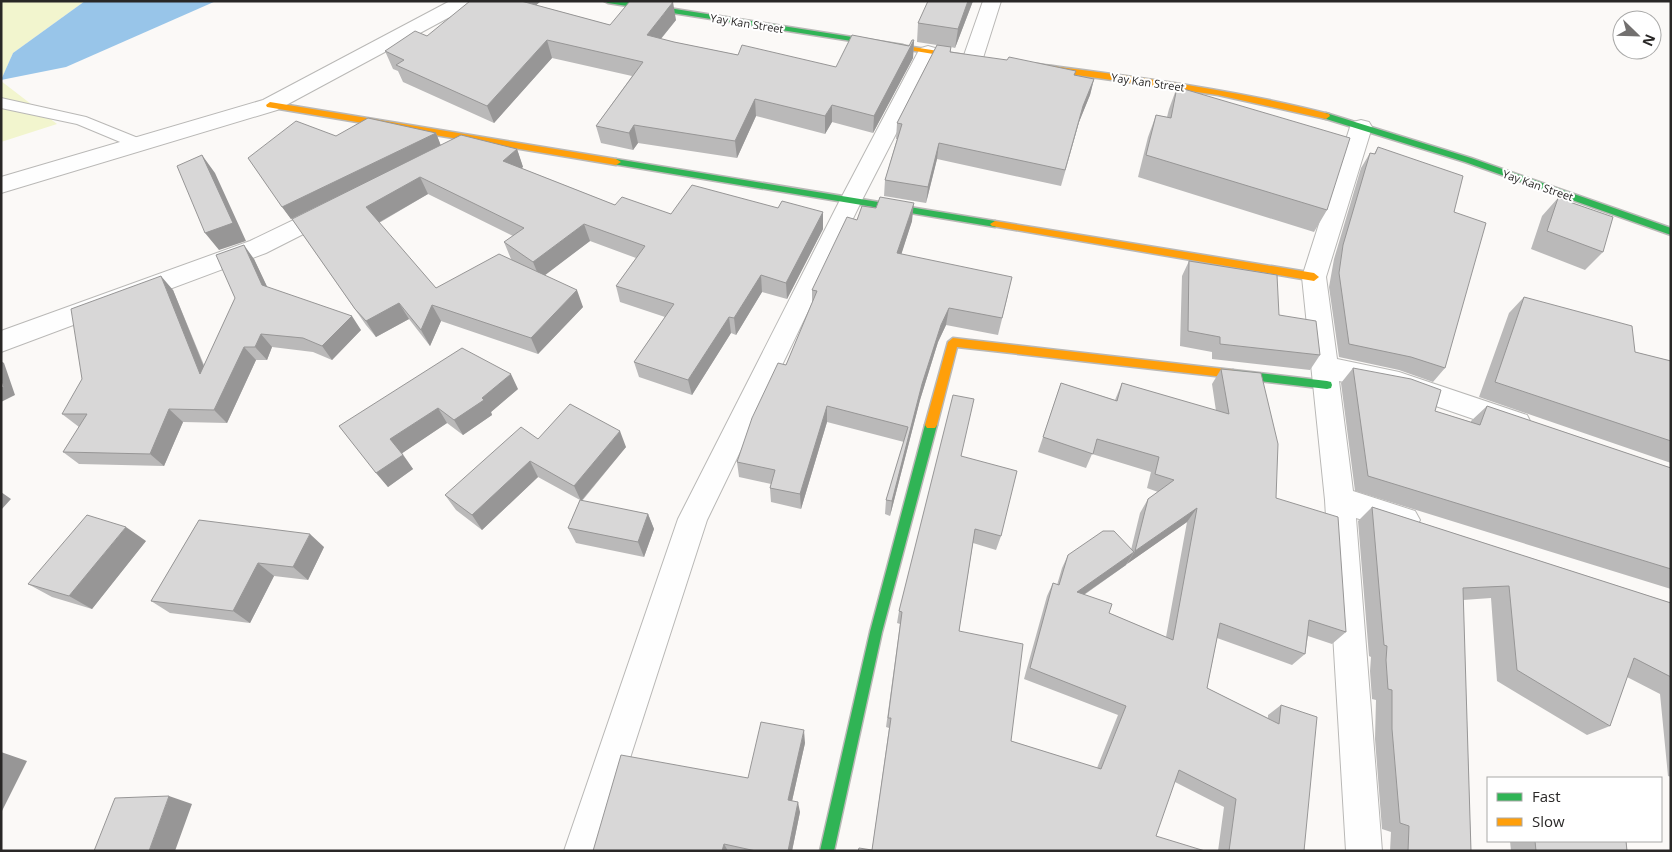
<svg xmlns="http://www.w3.org/2000/svg" width="1672" height="852" viewBox="0 0 1672 852" font-family="'Open Sans',sans-serif">
  <rect width="100%" height="100%" fill="#fbf9f7"/>
  <!-- green -->
  <path fill="#f2f5ce" d="M1 1H85L13 53 1 80Z
    M1 81 57 124 1 142Z"/>
  <!-- water -->
  <path fill="#98c5e9" d="M85 1H216L66 67 1 80 13 53Z"/>
  <g fill="none" stroke-linecap="round" stroke-linejoin="round">
    <defs>
      <path id="lane" d="M1 98 86 117 143 140 145 144 143 148 137 149 77 124 1 108Z"/>
      <path id="street" d="M450 1H474L472 5 277 110 1 193V177L263 100Z
        M983 1H1001L983 58 980 62 973 64 966 62 963 58Z
        M928 46 935 48 938 52 861 202 707 520 600 851H564L678 519 839 202 918 52 921 48Z
        M1361 120 1369 122 1372 127 1326 277 1337 359 1399 372 1527 415 1531 423 1527 431 1517 434 1398 393 1339 381 1353 491 1415 511 1420 520 1415 529 1405 533 1356 518 1382 851H1346L1325 500 1302 277 1350 127 1353 122Z
        M329 203 337 205 341 211 337 217 266 253 1 352V331L250 241Z"/>
      <path id="fast" d="M604 1H624L903 45 907 47 903 49 608 3Z
        M1326 113 1471 158 1671 228V235L1465 162 1323 118V114Z
        M616 159 995 221 1000 224 995 227 613 164 611 162Z
        M1233 370 1327 381 1331 382 1332 385 1331 388 1327 389 1233 378 1228 374Z
        M931 420 935 422 937 425 882 632 834 851H820L870 632 925 425 927 422Z"/>
      <path id="slow" d="M900 45 970 56 974 58 970 60 903 49H900Z
        M1037 64C1135 77 1233 89 1329 114L1330 116 1326 119 1218 95 1034 69V65Z
        M270 102 616 159 621 162 616 165 267 107 266 105Z
        M995 221 1314 273 1319 277 1314 281 992 226 990 224Z
        M953 338 1233 370 1238 374 1233 378 957 347 937 425 935 428H927L925 425 948 342Z"/>
    </defs>
    <!-- lane casing -->
    <use href="#lane" stroke="#b9b8b6" stroke-width="2"/>
    <!-- street casing -->
    <use href="#street" stroke="#b9b8b6" stroke-width="2"/>
    <!-- fast casing -->
    <use href="#fast" stroke="#b9b8b6" stroke-width="3"/>
    <!-- slow casing -->
    <use href="#slow" stroke="#b9b8b6" stroke-width="3"/>
    <!-- lane -->
    <use href="#lane" fill="#fefefe" fill-rule="evenodd"/>
    <!-- street -->
    <use href="#street" fill="#fefefe" fill-rule="evenodd"/>
    <!-- fast -->
    <use href="#fast" fill="#30b455" fill-rule="evenodd"/>
    <!-- slow -->
    <use href="#slow" fill="#ff9f0a" fill-rule="evenodd"/>
  </g>
  <!-- wall -->
  <path fill="#bab9b9" fill-rule="evenodd" d="M541 1 536 5 610 25 676 20 661 39 674 42 738 55 836 67 909 46 914 40 913 58 873 133 832 122 825 134 756 116 737 158 638 143 633 150 601 143 596 126 632 76 552 58 494 123 403 82 398 71 393 69 385 51 427 36Z
    M973 1 955 48 951 47V52L1075 75 1094 79 1090 95 1079 122 1061 186 937 159 926 203 884 196 885 180 897 139H896L897 123 937 45 917 42 918 23Z
    M1177 87 1327 210 1314 232 1138 177 1148 137 1156 115 1167 117 1169 109Z
    M436 133 441 146 517 149 523 167 521 168 615 205 671 214 778 208 823 212V229L787 299 762 292 736 335 731 333 692 395 639 377 634 362 665 317 620 302 616 286 636 258 590 241 544 275 583 307 538 354 441 321 430 346 409 319 376 337 366 325 292 219 395 169 291 219 248 158 336 136ZM428 194 513 236 504 242 511 259 513 261 436 288 379 223Z
    M1378 147 1454 212 1445 368 1433 382 1399 370 1339 357 1329 287 1334 259 1361 168 1370 153 1374 154Z
    M1558 198 1603 252 1585 270 1531 249 1542 216Z
    M857 220 912 221 901 254 1008 295 998 335 946 325 938 342 920 400 890 516 885 514 886 500 904 442 827 422 801 509 771 502 770 488 771 484 739 477 737 462 786 365 812 303V290Z
    M254 259 267 287 361 330 332 360 313 352 272 347 267 360H256L227 423 183 422 164 466 79 464 63 452 79 427 62 414 173 290 204 365Z
    M1189 261 1279 315 1320 355 1310 370 1212 359V352L1180 346 1182 276Z
    M1524 297 1635 352 1671 361V463L1479 397 1509 313Z
    M1353 368 1435 411 1471 422V421L1487 406 1671 468V589L1355 491 1341 383Z
    M1221 369 1276 498 1346 632 1332 644 1308 636 1305 654 1292 665 1217 638 1207 688 1268 718V715L1281 705 1304 851H1218L1224 807 1175 782 872 850 889 728 886 727 900 624 897 623 899 611 961 456 1001 536 996 550 973 543 959 631 1011 741 1097 768 1118 715 1024 679 1047 596 1053 583 1057 585 1062 568 1068 555 1131 550 1140 513 1148 499 1158 492 1147 488 1151 472 1092 454 1086 468 1038 452 1061 383 1115 400 1122 383 1216 411 1212 384ZM1187 522 1166 637 1109 613 1084 595 1126 565 1128 561 1127 564Z
    M518 389 491 412 492 415 463 435 447 423 402 453 413 469 388 487 339 426Z
    M538 439 626 447 582 501 648 514 654 529 644 557 576 543 568 528 580 500 538 477 482 530 456 510 445 495Z
    M1372 507 1671 603V777L1668 776 1660 694 1627 677 1610 726 1587 735 1497 681 1491 598 1463 600 1471 851H1390L1391 832 1382 829 1375 739 1376 700 1372 699 1370 671 1371 657 1369 656 1358 521Z
    M199 520 324 547 308 580 274 576 250 623 170 613 151 601Z
    M146 541 92 609 52 597 28 584Z
    M805 743 792 801 800 812 792 851H593L748 778Z
    M1510 841H1626L1627 851H1511Z"/>
  <!-- shaded-wall -->
  <path fill="#979696" d="M517 1H541L522 17Z
    M968 1H973L955 48 958 29Z
    M673 2 676 20 650 52 647 35Z
    M547 40 552 58 494 123 487 106Z
    M914 40 913 58 873 133 874 116Z
    M1094 79 1090 95 1079 122 1061 186 1083 106Z
    M755 99 756 116 737 158 735 141Z
    M832 105V122L825 134V116Z
    M634 125 638 143 633 150 629 133Z
    M436 133 441 146 291 219 282 207Z
    M939 143 937 159 926 203 928 187Z
    M517 149 523 167 509 178 503 161Z
    M202 155 215 173 246 241 219 250 205 233Z
    M420 177 428 194 376 224 366 207Z
    M914 203 912 221 896 271 897 253Z
    M823 212V229L787 299 786 283Z
    M584 224 590 241 540 279 533 262Z
    M244 245 254 259 273 299 262 285Z
    M761 275 762 292 736 335 734 318Z
    M161 276 173 290 212 387 200 374Z
    M577 290 583 307 538 354 531 338Z
    M399 303 409 319 376 337 366 321Z
    M432 305 441 321 430 346 421 330Z
    M949 308 946 325 938 342 920 400 890 516 892 501 922 384 941 325Z
    M352 316 361 330 332 360 322 346Z
    M729 317 731 333 692 395 688 380Z
    M261 334 272 347 267 360 255 347Z
    M244 347 256 360 227 423 214 410Z
    M1 361 4 363 15 395 1 402Z
    M511 374 518 389 491 412 492 415 463 435 454 420Z
    M827 406V422L801 509 800 494Z
    M438 408 447 423 401 454 390 439Z
    M169 409 183 422 164 466 150 454Z
    M620 431 626 447 581 501 574 486Z
    M403 455 413 469 388 487 376 473Z
    M530 461 538 477 482 530 472 515Z
    M1 492 11 499 1 510Z
    M1197 508 1187 522 1127 564 1135 551Z
    M648 514 654 529 644 557 638 542Z
    M126 527 146 541 92 609 69 596Z
    M310 534 324 547 308 580 293 567Z
    M1134 552 1126 565 1070 604 1077 592Z
    M258 563 274 576 250 623 233 611Z
    M804 730 805 743 790 810 788 800Z
    M1 752 27 761 1 813Z
    M169 796 192 804 175 851H149Z
    M798 802 800 812 792 851H788Z
    M724 844 728 851H722Z"/>
  <!-- building -->
  <path fill="#d8d7d7" stroke="#979696" d="M470 1H521L610 25 630 1H666L673 2 647 35 674 42 738 55 742 45 836 67 852 35 909 46 912 40H914L874 116 832 105 825 116 755 99 735 141 634 125 629 133 596 126 643 62 547 40 487 106 396 65 404 60 385 51 415 31 427 36Z
    M928 1H968L958 29 918 23Z
    M937 45 951 47 950 52 1007 60 1009 57 1076 71 1074 75 1094 79 1083 106 1065 170 939 143 928 187 885 180 902 124 897 123Z
    M1177 87 1350 138 1327 210 1146 155 1156 115 1171 118Z
    M368 118 436 133 282 207 248 158 296 121 336 136Z
    M461 135 517 149 503 161 615 205 622 197 671 214 692 185 778 208 782 201 823 212 786 283 761 275 734 318 729 317 688 380 634 362 674 304 616 286 645 246 584 224 533 262 504 242 524 228 420 177 366 207 436 288 499 254 577 290 531 338 432 305 421 330 399 303 366 321 355 309 292 219Z
    M1378 147 1463 176 1454 212 1486 223 1445 368 1411 357 1349 344 1339 273 1343 245 1370 153 1375 154Z
    M202 155 233 223 205 233 177 166Z
    M880 197 914 203 897 253 1012 277 1002 318 949 308 941 325 922 384 892 501 886 500 908 427 827 406 800 494 770 488 775 470 737 462 752 418 778 363 786 365 817 291 812 290 847 217 857 220 862 206 876 208Z
    M1558 198 1613 217 1603 252 1547 231Z
    M244 245 262 285 352 316 322 346 303 338 261 334 255 347H244L214 410 169 409 150 454 63 452 87 414H62L82 379 71 309 161 276 200 374 235 298 216 255Z
    M1189 261 1277 275 1279 315 1316 321 1320 355 1220 344V337L1188 331Z
    M1524 297 1632 326 1635 352 1671 361V441L1495 382Z
    M462 348 511 374 482 398 484 400 454 420 438 408 390 439 403 455 376 473 339 426Z
    M1353 368 1411 379 1441 390 1435 411 1480 425 1487 406 1671 468V569L1368 476Z
    M1221 369 1261 373 1278 444 1276 498 1338 517 1346 632 1309 620 1305 654 1220 623 1207 688 1279 724 1281 705 1317 717 1304 851H1229L1236 799 1179 770 1156 836 1205 851H858L859 848 872 850 891 718H888L902 612 899 611 953 395 974 399 961 456 1017 471 1001 536 975 529 959 631 1023 644 1011 741 1101 769 1126 706 1030 668 1053 583 1059 585 1068 555 1103 531H1114L1134 552 1077 592 1112 604 1109 613 1173 640 1197 508 1135 551 1148 499 1174 480 1155 474 1159 457 1097 439 1093 454 1043 437 1061 383 1117 401 1122 383 1229 414Z
    M1 378 4 387 1 388Z
    M570 404 620 431 574 486 530 461 472 515 445 495 521 427 538 439Z
    M580 500 648 514 638 542 568 528Z
    M1372 507 1671 603V677L1634 658 1610 726 1517 670 1509 586 1463 588 1471 851H1408L1409 826 1400 823 1392 729V690L1388 689 1386 660 1387 646 1384 645Z
    M87 515 126 527 69 596 28 584Z
    M199 520 310 534 293 567 258 563 233 611 151 601Z
    M761 722 804 730 788 800 798 802 788 851H756L724 844 722 851H593L621 755 748 778Z
    M169 796 149 851H94L115 798Z
    M1535 841H1626L1627 851H1536Z"/>
  <g text-anchor="middle" dominant-baseline="central" stroke-width="4" stroke-linejoin="round" paint-order="stroke">
    <!-- far-street labels -->
    <g font-size="11" fill="#292726" stroke="#fff">
      <text transform="translate(747 23) rotate(9)">Yay Kan Street</text>
      <text transform="translate(1148 82) rotate(8)">Yay Kan Street</text>
      <text transform="translate(1538 185) rotate(19)">Yay Kan Street</text>
    </g>
  </g>
  <!-- border -->
  <rect width="1672" height="852" fill="none" stroke="#292726" stroke-width="5"/>
  <!-- legend -->
  <rect x="1487" y="777" width="175" height="65" fill="#ffffff" stroke="#a9a9a8"/>
  <rect x="1497" y="793" width="25" height="8" fill="#30b455" stroke="#a9a9a8"/>
  <text x="1532" y="802" font-size="15" fill="#292726">Fast</text>
  <rect x="1497" y="818" width="25" height="8" fill="#ff9f0a" stroke="#a9a9a8"/>
  <text x="1532" y="827" font-size="15" fill="#292726">Slow</text>
  <!-- north arrow -->
  <g transform="translate(1637 35) rotate(113)"><circle r="24" fill="#ffffff" stroke="#a9a9a8"/>
  <path d="M0-4L9 19L0 12L-9 19Z" fill="#72706f"/>
  <text y="-8" font-size="14" font-weight="bold" text-anchor="middle" fill="#292726">N</text>
  </g>
</svg>
